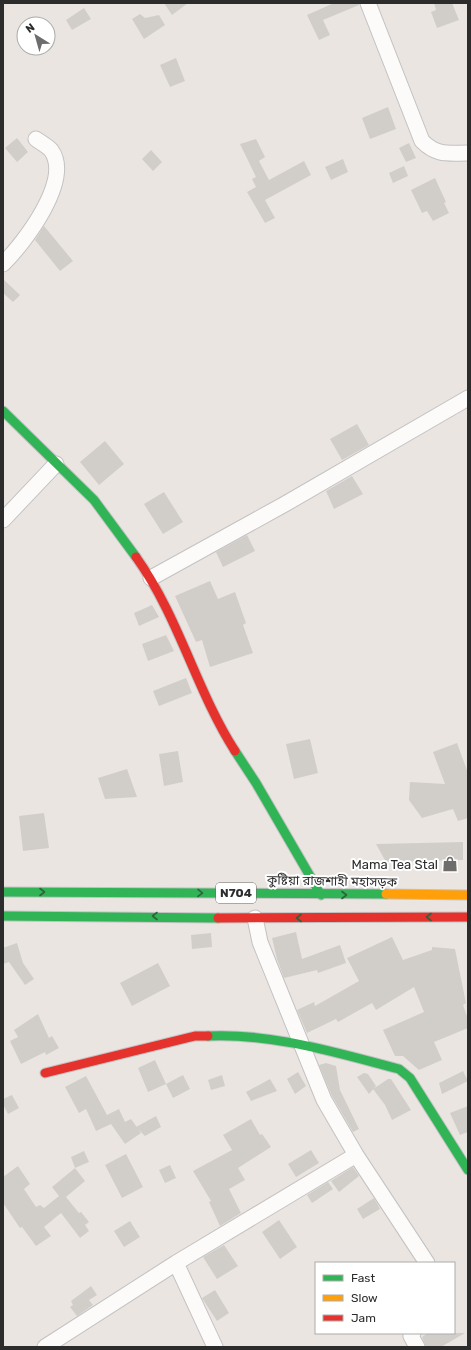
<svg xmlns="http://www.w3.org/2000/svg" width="471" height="1350" viewBox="0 0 471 1350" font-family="Rubik,'Noto Sans Bengali',sans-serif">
  <rect width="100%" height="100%" fill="#eae5e1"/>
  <!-- building -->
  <path fill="#d1ceca" d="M164 3H188L172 15Z
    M334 3H359V5L323 20 330 35 319 40 307 15Z
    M434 3H452L459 20 437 28 431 12 436 10Z
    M84 8 91 19 72 30 66 20Z
    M140 14 145 18 159 15 165 25 144 39 132 19Z
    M176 58 185 81 170 87 160 65Z
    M388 107 396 129 370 139 362 118Z
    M17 138 28 152 17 162 5 148Z
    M256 139 265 157 259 161 269 180 304 161 311 175 265 200 275 218 265 223 247 192 256 187 252 179 256 177 240 144Z
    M409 143 416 158 406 162 399 148Z
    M151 150 162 162 153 171 142 159Z
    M343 159 348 172 331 180 325 167Z
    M404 166 408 176 393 183 389 173Z
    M435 178 446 202 444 203 449 213 433 221 427 211 422 213 411 190Z
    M44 226 73 261 60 271 35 240Z
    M3 279 20 295 13 302 3 293Z
    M357 424 369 445 342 460 330 439Z
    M105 441 124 464 99 485 80 462Z
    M352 476 363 494 334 509 326 491Z
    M164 492 183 522 163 534 144 504Z
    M247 535 255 551 223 567 216 552Z
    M210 581 218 599 235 592 246 623 243 625 253 653 210 667 202 640 196 642 175 596Z
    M152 605 159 617 139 626 134 613Z
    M166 635 174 651 148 661 142 644Z
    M186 678 192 693 159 706 153 691Z
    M310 739 318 773 294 779 286 744Z
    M457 743 468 773V818L458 821 453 809 422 818 409 800 410 782 445 784 433 752Z
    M178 751 183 782 164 786 159 754Z
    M127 769 137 797 105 799 98 778Z
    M44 813 49 848 23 851 19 816Z
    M463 842V860L386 862 376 844Z
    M296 932 302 959 340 945 346 963 318 973 317 970 284 978 277 959 272 938Z
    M211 933 212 947 192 949 191 935Z
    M392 937 403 960 432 950V947L455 949 466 1003 463 1005 468 1019V1028L434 1042 442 1060 419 1070 403 1056H395L383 1030 424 1012 414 987 376 1010 372 1003 338 1022 336 1019 307 1033 297 1010 314 1002 315 1006 359 981 347 958Z
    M17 943 23 963 34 979 25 985 9 962 3 964V948Z
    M158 963 170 986 132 1006 120 983Z
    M38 1014 49 1038 52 1036 59 1048 46 1055 45 1052 21 1064 10 1041 18 1037 14 1030Z
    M155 1060 166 1084 183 1075 190 1089 173 1098 166 1084 148 1092 138 1068Z
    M326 1063 336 1066 340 1090 359 1129 353 1132 332 1096 319 1065Z
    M463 1071 468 1081 442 1094 439 1083Z
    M298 1072 306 1086 295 1094 287 1079Z
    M364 1073 368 1074 376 1086 369 1094 357 1077Z
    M222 1075 225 1086 211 1090 208 1080Z
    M86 1076 107 1115 119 1109 125 1122 131 1119 141 1133 125 1144 111 1124 96 1131 86 1109 79 1113 65 1087Z
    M270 1079 277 1091 251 1101 246 1092Z
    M388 1079H391L411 1110 392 1120 385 1105 373 1089Z
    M12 1095 19 1108 8 1114 3 1104V1099Z
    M468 1106V1132L460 1135 450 1113Z
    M156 1116 161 1127 145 1136 136 1127Z
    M251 1119 260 1135 262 1134 271 1147 238 1168 245 1180 229 1189 241 1213 220 1226 209 1202 211 1201 193 1171 232 1150 223 1135Z
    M311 1150 319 1163 296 1177 288 1164Z
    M84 1151 89 1162 75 1168 71 1157Z
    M126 1154 143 1187 122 1198 105 1165Z
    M170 1165 176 1178 165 1183 159 1170Z
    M18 1166 30 1184 24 1189 36 1207 40 1205 44 1208 59 1196 52 1187 75 1168 85 1181 66 1197 79 1213 81 1212 89 1222 85 1225 89 1231 80 1238 61 1213 44 1227 51 1236 36 1246 22 1227 20 1228 3 1203V1177Z
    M353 1167 359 1176 339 1192 331 1181Z
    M328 1182 333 1189 312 1203 307 1195Z
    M374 1198 380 1209 363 1219 357 1209Z
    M279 1220 297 1247 280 1259 262 1232Z
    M130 1221 140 1237 124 1247 114 1231Z
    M224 1245 238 1266 217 1279 203 1257Z
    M91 1286 97 1295 89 1300 93 1305 77 1316 70 1307 73 1305 71 1301Z
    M215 1290 229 1313 217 1321 202 1298Z
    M428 1333H465L441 1347H426L422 1337Z"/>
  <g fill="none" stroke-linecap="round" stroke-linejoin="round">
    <defs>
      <path id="street" d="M368 3 422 141C437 156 448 153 468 153
        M3 264C24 243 73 180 51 150 47 146 40 142 36 139
        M3 520 56 464
        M151 578 285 504 468 398
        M255 918 260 942 324 1100 356 1155 427 1263
        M176 1263 215 1347
        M413 1333 411 1336 417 1347
        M45 1347 176 1263 356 1155"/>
      <path id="fast" d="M3 411 94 500 136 557
        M235 751 256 783 321 895
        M3 892 386 894
        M3 916 218 918
        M208 1036C273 1033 337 1053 399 1069L410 1078 468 1170"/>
      <path id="slow" d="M386 894 468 895"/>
      <path id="jam" d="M136 557C179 617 196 690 235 751
        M218 918 468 917
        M45 1073 195 1036H208"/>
    </defs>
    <!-- street casing -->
    <use href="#street" stroke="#c3c2c3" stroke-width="17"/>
    <!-- fast casing -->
    <use href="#fast" stroke="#c3c2c3" stroke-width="11"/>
    <!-- slow casing -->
    <use href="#slow" stroke="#c3c2c3" stroke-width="11"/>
    <!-- jam casing -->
    <use href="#jam" stroke="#c3c2c3" stroke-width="11"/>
    <!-- street -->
    <use href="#street" stroke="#fcfbfa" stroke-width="15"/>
    <!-- fast -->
    <use href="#fast" stroke="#30b455" stroke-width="9"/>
    <!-- slow -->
    <use href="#slow" stroke="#ff9f0a" stroke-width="9"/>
    <!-- jam -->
    <use href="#jam" stroke="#e5322d" stroke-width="9"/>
  </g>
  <!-- one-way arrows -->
  <defs><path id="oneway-chevron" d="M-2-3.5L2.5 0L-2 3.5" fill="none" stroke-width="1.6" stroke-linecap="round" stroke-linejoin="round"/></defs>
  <g stroke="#2e623c">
    <use href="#oneway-chevron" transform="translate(42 892)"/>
    <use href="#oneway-chevron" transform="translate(200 893) rotate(1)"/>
    <use href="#oneway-chevron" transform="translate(344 895)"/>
    <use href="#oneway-chevron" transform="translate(155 916) rotate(-180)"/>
    <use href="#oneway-chevron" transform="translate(429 917) rotate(180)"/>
    <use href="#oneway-chevron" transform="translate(299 918) rotate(-180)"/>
  </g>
  <!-- icons -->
  <defs>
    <symbol id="shop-bare" viewBox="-9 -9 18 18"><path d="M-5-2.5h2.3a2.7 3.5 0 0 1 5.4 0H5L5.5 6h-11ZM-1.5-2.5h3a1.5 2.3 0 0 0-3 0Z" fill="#6e6d6b" stroke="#fff" stroke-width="2.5" paint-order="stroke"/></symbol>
  </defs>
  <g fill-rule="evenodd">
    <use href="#shop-bare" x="439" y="853" width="22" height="22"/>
  </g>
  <g text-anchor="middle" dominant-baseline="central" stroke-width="4" stroke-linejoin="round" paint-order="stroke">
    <!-- shield labels -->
    <rect fill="#fff" stroke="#6b6b6b" stroke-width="1" x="216" y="883" width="40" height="20" rx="3"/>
    <g font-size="12" font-weight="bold" fill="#2c2c2c">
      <text x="236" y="893">N704</text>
    </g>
    <!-- poi labels -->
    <g font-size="13" fill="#2c2c2c" stroke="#fff" text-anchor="end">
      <text x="438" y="864">Mama Tea Stal</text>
    </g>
    <!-- street labels -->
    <g font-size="13" fill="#2c2c2c" stroke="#fff">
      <text transform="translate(332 881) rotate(1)">কুষ্টিয়া রাজশাহী মহাসড়ক</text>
    </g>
  </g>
  <!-- border -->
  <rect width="471" height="1350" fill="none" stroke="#2c2c2c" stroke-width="8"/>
  <!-- legend -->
  <rect x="315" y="1262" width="140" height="72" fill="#ffffff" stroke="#ababab"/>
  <rect x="323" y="1275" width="20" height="6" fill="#30b455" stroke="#ababab"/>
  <text x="351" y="1282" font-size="12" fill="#2c2c2c">Fast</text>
  <rect x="323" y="1295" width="20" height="6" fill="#ff9f0a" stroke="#ababab"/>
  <text x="351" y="1302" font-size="12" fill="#2c2c2c">Slow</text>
  <rect x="323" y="1315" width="20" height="6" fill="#e5322d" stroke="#ababab"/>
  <text x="351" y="1322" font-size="12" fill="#2c2c2c">Jam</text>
  <!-- north arrow -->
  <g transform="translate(36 36) rotate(323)"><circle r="19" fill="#ffffff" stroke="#ababab"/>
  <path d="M0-3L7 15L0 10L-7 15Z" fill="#6e6d6b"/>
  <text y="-6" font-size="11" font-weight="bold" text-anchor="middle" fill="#2c2c2c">N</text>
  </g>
</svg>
